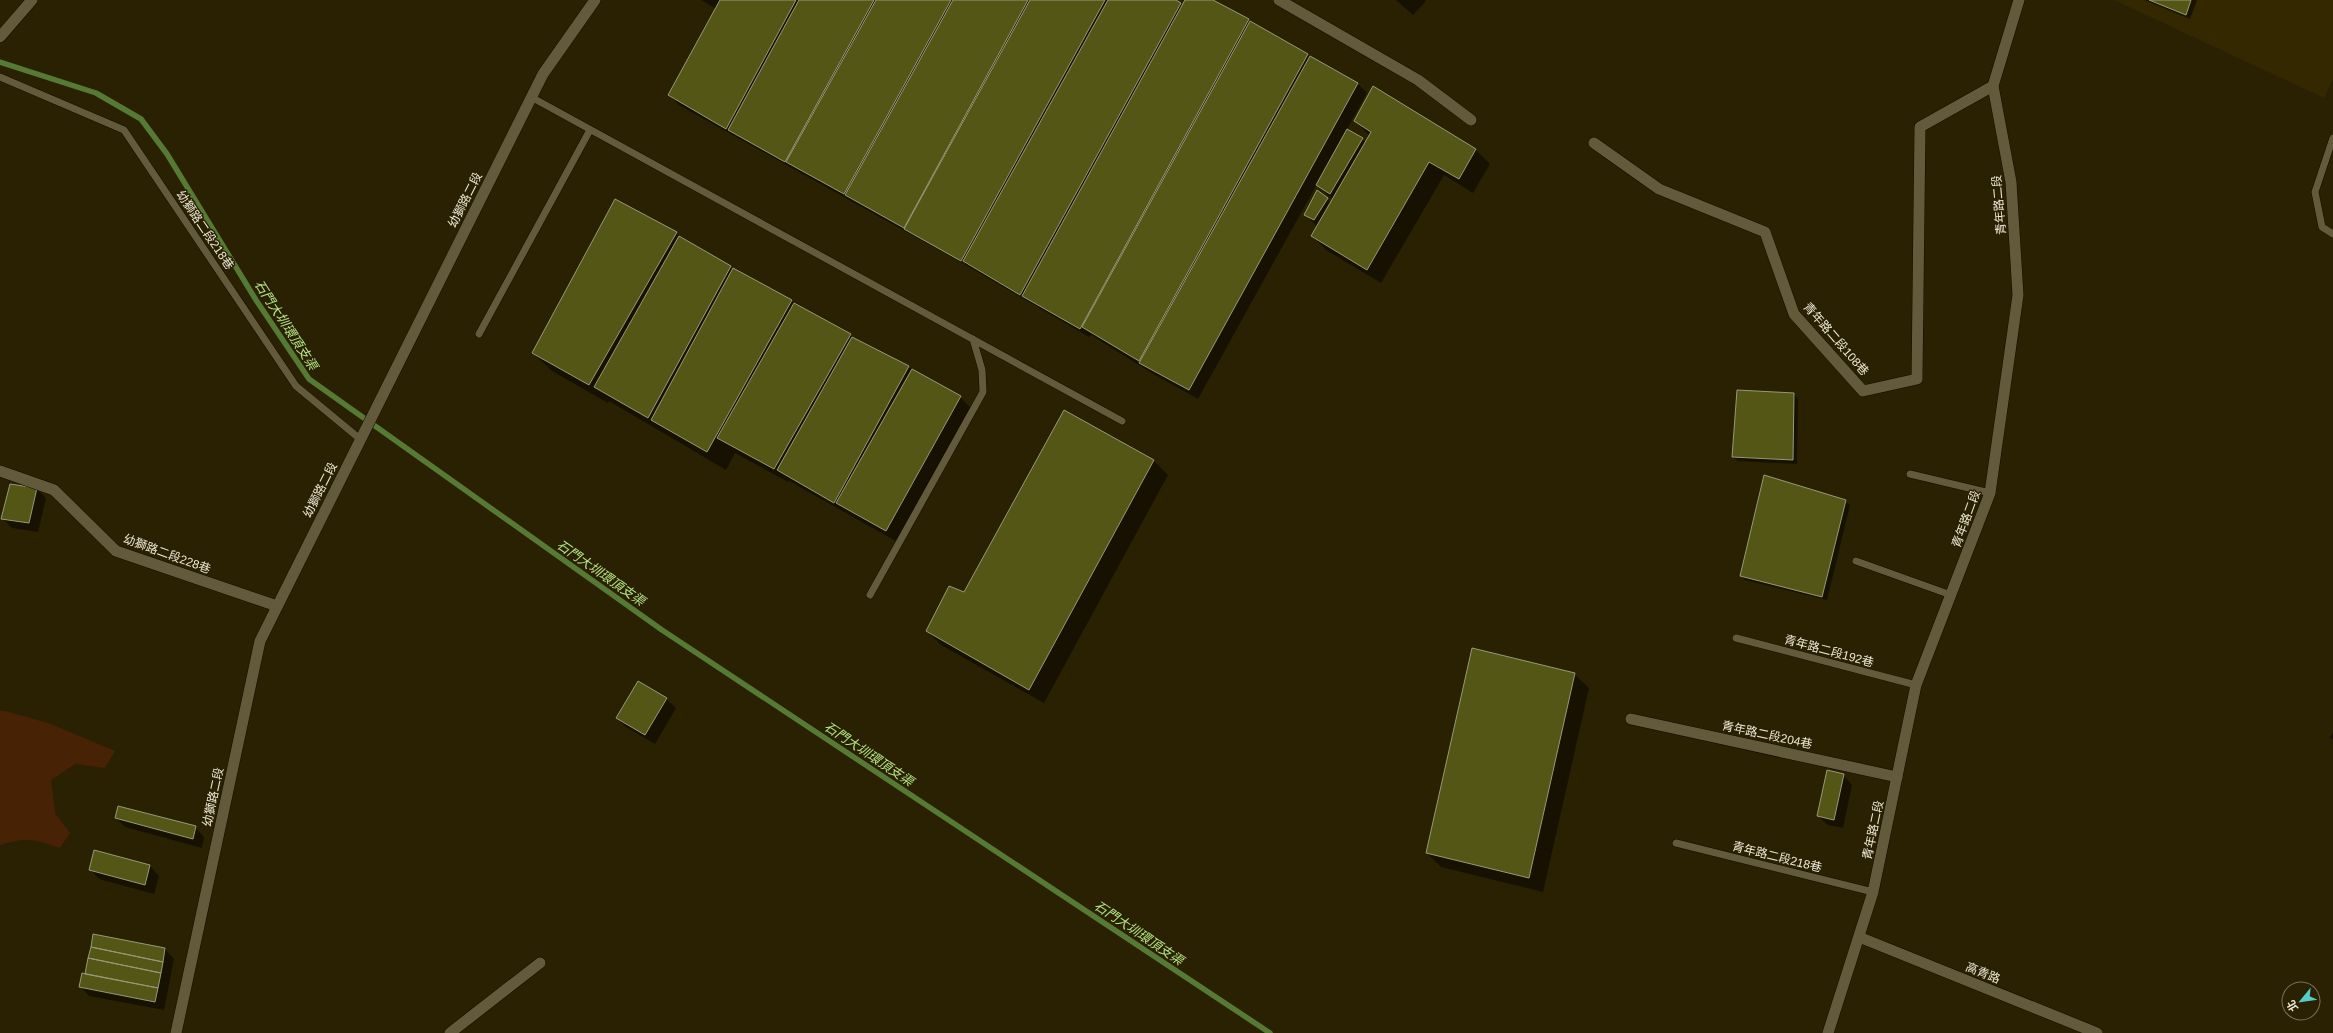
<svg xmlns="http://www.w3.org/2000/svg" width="2333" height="1033" viewBox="0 0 2333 1033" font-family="Arial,'Noto Sans TC',sans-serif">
  <rect width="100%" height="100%" fill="#2a2103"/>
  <!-- built -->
  <path fill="#332800" d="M2114 0H2333V79L2324 98Z"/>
  <!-- green -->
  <path fill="#482205" d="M0 711H5L48 723 115 751 105 768 75 764 51 780 55 813 70 833 60 848C35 839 25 837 0 845Z"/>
  <!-- shadow -->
  <path fill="#0007" fill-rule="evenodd" d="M701 0H1174L1183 6 1187 0H1211L1358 84 1367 93 1347 129 1366 143 1370 136 1355 121 1475 149 1490 164 1473 193 1444 175 1381 283 1326 250 1312 236 1317 227 1305 214 1327 199 1331 203 1333 200 1317 184 1198 399 1150 372 1091 335 1089 337 971 268 679 105 670 95 716 9ZM915 234 966 262 965 264 915 236Z
    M1396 0H1425L1426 1 1413 15Z
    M2144 0H2197L2190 19Z
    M676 233 682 239 733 270 792 301 797 306 850 335 855 340 908 367 960 397 974 411 901 544 789 481 788 482 735 453 726 470 609 401 608 403 552 371 533 353Z
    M1794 394 1798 399 1797 464 1738 461 1733 457Z
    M1064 411 1154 461 1168 475 1044 703 941 645 927 631 965 593Z
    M37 489 46 498 38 532 12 528 2 518Z
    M1845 501 1850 505 1827 600 1745 580 1741 576Z
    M1574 674 1589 688 1543 892 1441 867 1427 853Z
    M666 699 676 708 655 744 626 727 617 718Z
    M2333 733V740L2330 737Z
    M1843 775 1852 785 1843 828 1828 825 1818 816Z
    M116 818 195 827 204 837 202 848 125 827Z
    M95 851 150 866 159 876 154 894 99 879 90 869Z
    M94 935 165 949 174 959 164 1010 89 996 80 986 86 975Z"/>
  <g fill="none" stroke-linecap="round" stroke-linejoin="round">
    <!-- stream -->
    <path stroke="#567933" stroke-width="5.5" d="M0 62 96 93 141 119 167 154 256 300 309 379 662 630 1270 1033"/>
  </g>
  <!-- building -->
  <path fill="#535615" stroke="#979a79" d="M720 0H796L726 129 668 95Z
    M799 0H874L785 162 728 130Z
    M876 0H951L844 194 786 162Z
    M953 0H1028L904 228 845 195Z
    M1030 0H1105L961 261 904 229Z
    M1108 0H1176L1181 3 1020 295 963 261Z
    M1185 0H1213L1249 19 1080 329 1022 296Z
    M2149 0H2191L2186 15Z
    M1250 21 1308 54 1139 361 1082 327Z
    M1310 56 1358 83 1189 390 1139 363Z
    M1373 86 1476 149 1459 179 1429 162 1367 270 1311 236 1371 132 1354 121Z
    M1347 129 1363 138 1330 194 1316 185Z
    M1317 190 1328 198 1314 220 1304 215Z
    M615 199 677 232 589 385 532 353Z
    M679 236 731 266 648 418 594 387Z
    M733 268 792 300 707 452 651 420Z
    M794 303 851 334 774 469 717 438Z
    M852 337 909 366 834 503 777 470Z
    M912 369 961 396 886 531 836 503Z
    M1737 390 1794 393 1793 460 1732 457Z
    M1064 410 1154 460 1029 690 926 631 949 586 964 592Z
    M1764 475 1846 500 1822 597 1740 576Z
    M10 484 37 488 29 523 1 519Z
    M1472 648 1575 673 1529 878 1426 853Z
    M638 681 667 698 645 735 616 718Z
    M1827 770 1844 774 1834 820 1817 816Z
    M118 806 196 826 193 839 115 818Z
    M94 850 150 865 145 885 89 870Z
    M93 934 165 948 163 962 91 947Z
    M91 947 163 962 161 973 88 958Z
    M88 958 161 973 158 988 85 974Z
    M82 973 158 988 155 1002 79 987Z"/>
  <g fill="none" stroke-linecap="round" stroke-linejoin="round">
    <defs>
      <path id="service" d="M0 77 124 130 296 386 360 439
        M531 97 1122 421
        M2333 138 2315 192 2322 227 2333 234
        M479 334 590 130
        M1910 474 1990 493
        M1856 561 1951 595
        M870 595 983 392 982 370 973 339
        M1736 638 1916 685
        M1676 843 1873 892"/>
      <path id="minor" d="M1279 0 1418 80 1471 120
        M0 37 32 0
        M1594 143 1659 189 1765 232 1794 314 1863 391 1917 379 1920 127 1993 86
        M0 471 54 490 116 551 277 606
        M1631 719 1897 777
        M1859 937 2097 1033
        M450 1033 540 963"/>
      <path id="tertiary" d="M176 1033 260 641 543 74 595 0
        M1828 1033 1873 892 1916 685 1990 493 2018 295 2011 182 1993 86 2019 0"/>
    </defs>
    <!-- service casing -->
    <use href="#service" stroke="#110b00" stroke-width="8"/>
    <!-- minor casing -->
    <use href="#minor" stroke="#110b00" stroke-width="12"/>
    <!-- tertiary casing -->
    <use href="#tertiary" stroke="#110b00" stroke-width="12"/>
    <!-- service -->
    <use href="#service" stroke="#63593b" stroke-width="7"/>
    <!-- minor -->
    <use href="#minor" stroke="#63593b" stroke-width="11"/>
    <!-- tertiary -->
    <use href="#tertiary" stroke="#63593b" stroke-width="11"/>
  </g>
  <g text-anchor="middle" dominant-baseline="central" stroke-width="3" stroke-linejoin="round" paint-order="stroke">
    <!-- street labels -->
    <g font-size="12" fill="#ede8d6" stroke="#2a2103">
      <text transform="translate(465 200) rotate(-63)">幼獅路二段</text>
      <text transform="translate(1999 205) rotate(-95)">青年路二段</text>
      <text transform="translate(205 230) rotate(56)">幼獅路二段218巷</text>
      <text transform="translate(1836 339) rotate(49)">青年路二段108巷</text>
      <text transform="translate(320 490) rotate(-63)">幼獅路二段</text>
      <text transform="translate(1966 519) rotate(-70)">青年路二段</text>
      <text transform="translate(167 554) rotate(20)">幼獅路二段228巷</text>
      <text transform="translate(1829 651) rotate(15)">青年路二段192巷</text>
      <text transform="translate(1767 735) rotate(12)">青年路二段204巷</text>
      <text transform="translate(213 797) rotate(-78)">幼獅路二段</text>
      <text transform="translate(1873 830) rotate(-78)">青年路二段</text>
      <text transform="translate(1777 857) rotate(14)">青年路二段218巷</text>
      <text transform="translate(1983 973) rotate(22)">高青路</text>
    </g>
    <!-- water labels -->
    <g font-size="13" font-style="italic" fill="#b2e584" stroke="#2a2103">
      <text transform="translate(286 325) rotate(57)">石門大圳環頂支渠</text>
      <text transform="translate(601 573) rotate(35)">石門大圳環頂支渠</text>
      <text transform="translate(869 754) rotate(34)">石門大圳環頂支渠</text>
      <text transform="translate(1139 933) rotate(34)">石門大圳環頂支渠</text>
    </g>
  </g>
  <!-- north arrow -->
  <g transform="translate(2301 1001) rotate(241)"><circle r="19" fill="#2a2103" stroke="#787157"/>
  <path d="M0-3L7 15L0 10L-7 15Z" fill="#54cdc7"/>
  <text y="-6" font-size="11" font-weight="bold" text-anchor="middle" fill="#ede8d6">北</text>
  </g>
</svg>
